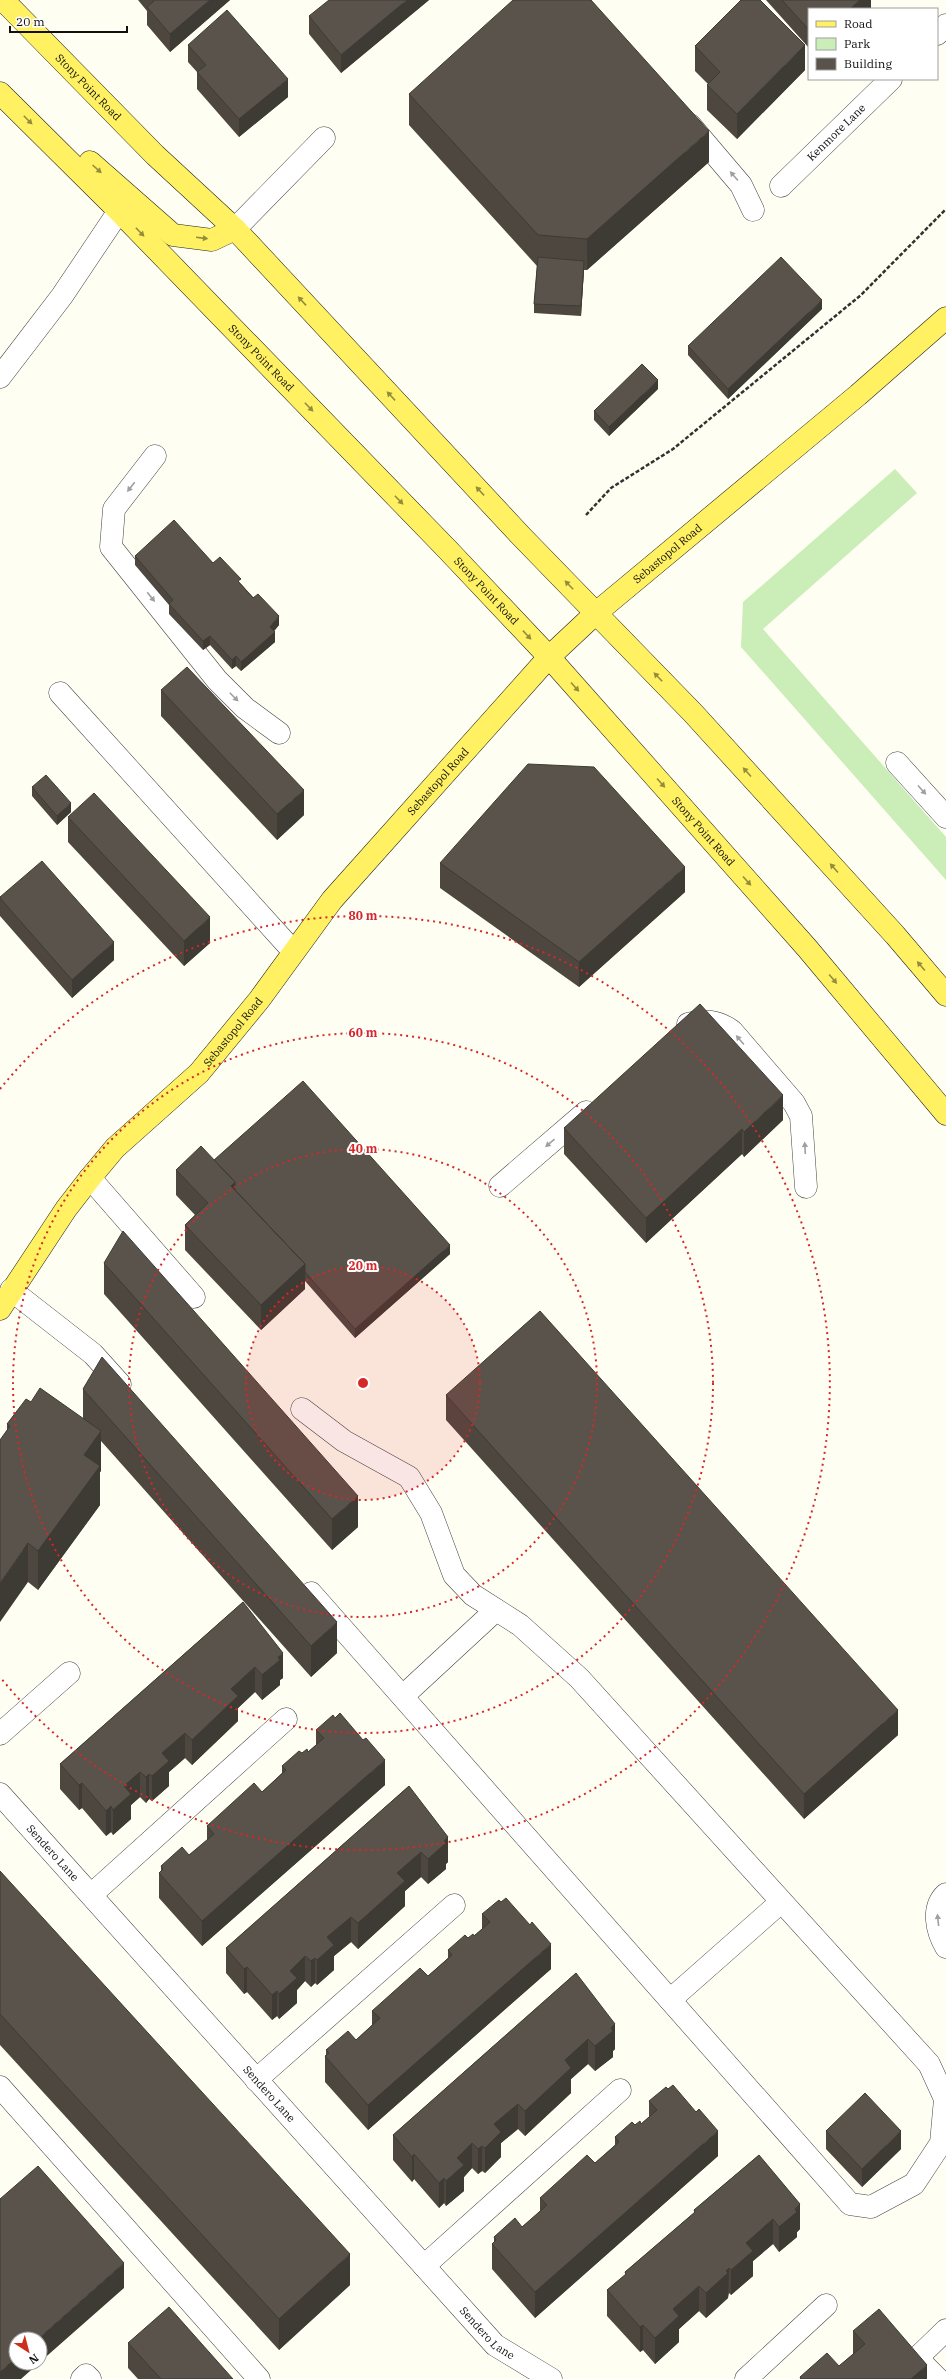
<svg xmlns="http://www.w3.org/2000/svg" width="946" height="2379" viewBox="0 0 946 2379" font-family="'IBM Plex Serif',serif">
  <rect width="100%" height="100%" fill="#fffef2"/>
  <!-- green -->
  <path fill="#cbedb8" d="M895 469 917 493 763 629 946 837V880L741 647 743 602Z"/>
  <g fill="none" stroke-linecap="round" stroke-linejoin="round">
    <defs>
      <g id="minor">
        <path d="M937 34 946 25"/>
        <path d="M690 125 741 185 753 210"/>
        <path id="s1" d="M781 186 891 79"/>
        <path d="M235 229 324 138"/>
        <path d="M0 377 62 296 119 211"/>
        <path d="M155 456 114 509 111 547 217 680 245 708 279 733"/>
        <path d="M60 693 293 951"/>
        <path d="M897 763 946 817"/>
        <path d="M688 1024C705 1020 717 1020 732 1031L794 1103 801 1116 806 1187"/>
        <path d="M90 1178 194 1297"/>
        <path d="M500 1186 586 1112"/>
        <path d="M11 1290 93 1354 120 1384"/>
        <path d="M302 1409 344 1441 409 1477 431 1513 454 1575 473 1595 520 1625 579 1678 929 2064 945 2099 941 2143 914 2184 871 2207 850 2204 311 1593"/>
        <path d="M403 1696 496 1610"/>
        <path d="M0 1734 69 1673"/>
        <path id="s2" d="M0 1794 495 2345 551 2379"/>
        <path d="M946 1894C931 1908 937 1932 946 1947"/>
        <path d="M91 1895 286 1719"/>
        <path d="M670 2000 781 1902"/>
        <path d="M256 2080 454 1905"/>
        <path d="M0 2087 259 2379"/>
        <path d="M424 2266 620 2090"/>
        <path d="M82 2379 86 2375 90 2379"/>
        <path d="M746 2379 826 2305"/>
        <path d="M938 2379 917 2358 946 2330"/>
      </g>
      <g id="major">
        <path id="s3" d="M3 0 155 155 235 229 521 536 693 713 895 935 946 995"/>
        <path id="s4" d="M0 93 119 211 447 549 549 657 807 948 946 1114"/>
        <path d="M90 162 173 235 212 240 235 229"/>
        <path id="s5" d="M0 1309 66 1209 90 1178 115 1148 199 1073 259 1000 332 900 549 657 596 613 858 395 946 318"/>
      </g>
    </defs>
    <!-- minor casing -->
    <use href="#minor" stroke="#434343" stroke-width="23"/>
    <!-- major casing -->
    <use href="#major" stroke="#212121" stroke-width="23"/>
    <!-- path -->
    <path stroke="#323232" stroke-width="2.5" stroke-dasharray="4 2" stroke-linecap="butt" d="M586 515 611 488 673 449 861 295 946 209"/>
    <!-- minor -->
    <use href="#minor" stroke="#fff" stroke-width="22"/>
    <!-- major -->
    <use href="#major" stroke="#fff162" stroke-width="22"/>
  </g>
  <!-- wall -->
  <path fill="#4d4740" d="M138 0H230L170 52 147 25V11Z
    M429 0 341 73 309 34V16Z
    M766 0H871V8L809 9V48Z
    M188 45 288 97 239 137 197 89V72L188 62Z
    M695 46 805 70 737 139 707 110V85L708 84 695 71Z
    M409 94 709 162 587 270H584L581 316 534 313V304L537 266 409 125Z
    M822 309 728 399 688 355V346Z
    M658 389 609 436 594 420V411Z
    M135 556 213 563 241 584 279 625 274 631 275 642 241 671 236 666 232 669 210 645 203 650 169 614V605L135 565Z
    M161 690 304 815 277 840 161 716Z
    M32 787 71 812 57 825 32 796Z
    M68 817 210 943 184 966 68 842Z
    M440 863 685 892 579 987 440 888Z
    M0 897 114 960 72 998 0 916Z
    M783 1120 744 1157 742 1154 646 1243 564 1154V1128Z
    M214 1160 450 1254 355 1338 305 1281V1289L261 1330 185 1250V1225L195 1215 176 1195V1170Z
    M104 1263 358 1527 332 1550 104 1294Z
    M83 1389 337 1653 311 1677 101 1441V1471L100 1472V1505L38 1590 28 1582 7 1430V1424L31 1402 83 1419Z
    M446 1395 898 1735 804 1819 446 1420Z
    M243 1602 283 1678 280 1680V1685L262 1700 255 1692 238 1708V1721L192 1765 185 1758 169 1772V1786L152 1801 149 1799 146 1803 140 1797 131 1805V1819L113 1835 111 1832 106 1836 82 1808 79 1810 60 1789V1764Z
    M316 1730 385 1785 202 1946 159 1898V1873L161 1871V1866L189 1855 207 1841V1826L262 1792 282 1773V1766L302 1753 308 1752 316 1745Z
    M409 1786 448 1862 446 1864V1869L428 1884 421 1877 405 1891V1906L358 1949 351 1942 334 1956V1970L317 1985 315 1983 311 1987 305 1981 297 1990V2003L279 2019 277 2016 272 2020 247 1992 244 1994 226 1973V1948Z
    M0 1871 350 2285 279 2350 0 2045Z
    M482 1914 551 1969 368 2130 325 2082V2056L326 2055V2050L356 2040 372 2025V2011L428 1976 448 1958V1950L468 1938 474 1936 482 1929Z
    M576 1973 615 2049 613 2051V2057L595 2071 588 2064 571 2079V2093L525 2136 518 2129 501 2143V2157L485 2173 482 2171 478 2174 472 2168 464 2177V2191L446 2206 444 2203 439 2208 414 2179 412 2182 393 2160V2135Z
    M649 2101 718 2156 535 2318 492 2269V2244L494 2243V2237L522 2227 540 2212V2198L595 2163 615 2145V2137L635 2125 641 2124 649 2117Z
    M826 2131 901 2149 862 2187 826 2149Z
    M759 2155 800 2229 797 2232V2237L779 2252 773 2244 753 2261V2276L731 2295 729 2293 728 2298 706 2318 699 2311 679 2329V2342L655 2364 643 2350 640 2352 607 2316V2290L625 2275V2272L694 2213V2210Z
    M853 2331 927 2379H800V2377L839 2366 853 2354Z
    M128 2343 233 2379H138L128 2368Z"/>
  <!-- shaded-wall -->
  <path fill="#3e3a34" d="M210 0H230L170 52V34Z
    M407 0H429L341 73V55Z
    M860 0H871V8L870 9H850Z
    M805 45V70L737 139V114Z
    M288 79V97L239 137V119Z
    M709 131V162L587 270V239Z
    M584 261V270L581 316V306Z
    M822 300V309L728 399V389Z
    M658 380V389L609 436V427Z
    M279 616V625L270 636V627Z
    M275 632V642L241 671V662Z
    M210 636V645L203 650V641Z
    M236 656V666L232 669V660Z
    M304 790V815L277 840V814Z
    M71 803V812L57 825V816Z
    M685 867V892L579 987V962Z
    M210 917V943L184 966V941Z
    M114 942V960L72 998V980Z
    M783 1095V1120L744 1157V1132Z
    M742 1129V1154L646 1243V1218Z
    M235 1182V1207L231 1186Z
    M450 1245V1254L355 1338V1329Z
    M305 1264V1289L261 1330V1305Z
    M101 1431V1471L100 1472V1505L38 1590V1551L84 1455Z
    M358 1496V1527L332 1550V1519Z
    M28 1543V1582L0 1622V1583Z
    M337 1622V1653L311 1677V1646Z
    M283 1653V1678L280 1680V1685L262 1700V1675L278 1657Z
    M255 1667V1692L238 1708V1721L192 1765V1740L231 1689Z
    M898 1710V1735L804 1819V1794Z
    M185 1733V1758L169 1772V1786L152 1801V1776L162 1753Z
    M385 1760V1785L202 1946V1921Z
    M140 1772V1797L131 1805V1819L113 1835V1810L124 1786Z
    M149 1774V1799L146 1803V1777Z
    M82 1783V1808L79 1810V1785Z
    M111 1806V1832L106 1836V1811Z
    M448 1837V1862L446 1864V1869L428 1884V1859L444 1841Z
    M421 1852V1877L405 1891V1906L358 1949V1923L397 1873Z
    M351 1917V1942L334 1956V1970L317 1985V1960L327 1937Z
    M551 1944V1969L368 2130V2105Z
    M305 1956V1981L297 1990V2003L279 2019V1994L290 1971Z
    M315 1958V1983L311 1987V1961Z
    M247 1967V1992L244 1994V1969Z
    M277 1991V2016L272 2020V1995Z
    M615 2024V2049L613 2051V2057L595 2071V2046L611 2028Z
    M588 2039V2064L571 2079V2093L525 2136V2111L565 2060Z
    M518 2104V2129L501 2143V2157L485 2173V2148L494 2124Z
    M718 2131V2156L535 2318V2292Z
    M901 2131V2149L862 2187V2169Z
    M472 2143V2168L464 2177V2191L446 2206V2181L457 2158Z
    M482 2146V2171L478 2174V2149Z
    M414 2154V2179L412 2182V2157Z
    M444 2178V2203L439 2208V2183Z
    M800 2204V2229L797 2232V2237L779 2252V2227Z
    M773 2219V2244L753 2261V2276L731 2295V2270L746 2243Z
    M350 2254V2285L279 2350V2319Z
    M124 2263V2288L40 2362V2339H38Z
    M729 2268 728 2298 706 2318V2293Z
    M699 2286V2311L679 2329V2342L655 2364V2338L673 2309Z
    M643 2325V2350L640 2352V2327Z
    M16 2358V2363H39L21 2379H0V2372Z
    M927 2365V2379H911Z"/>
  <!-- building -->
  <path fill="#59534b" stroke="#3e3a34" d="M153 0H210L170 34 147 7 154 1Z
    M329 0H407L341 55 309 16Z
    M513 0H591L709 131 587 239 538 235 409 94Z
    M741 0H760L805 45 737 114 707 85 720 72 695 46Z
    M782 0H860L850 9H809V30Z
    M227 10 288 79 239 119 197 72 206 65 188 45Z
    M538 257 584 261 581 306 534 304Z
    M781 257 822 300 728 389 688 346Z
    M642 364 658 380 609 427 594 411Z
    M174 520 213 563 220 557 241 579 238 581 253 598 258 594 279 616 270 627 275 632 241 662 236 656 232 660 210 636 203 641 169 604 173 600 135 556Z
    M187 667 304 790 277 814 161 690Z
    M528 764 594 767 685 867 579 962 440 863Z
    M46 775 71 803 57 816 32 787Z
    M94 793 210 917 184 941 68 817Z
    M42 861 114 942 72 980 0 898V897Z
    M700 1004 783 1095 744 1132 742 1129 646 1218 564 1128Z
    M303 1081 450 1245 355 1329 305 1272V1264L235 1190V1182L214 1160Z
    M201 1146 235 1182 231 1186 305 1264 261 1305 185 1225 208 1203 176 1170Z
    M123 1231 358 1496 332 1519 104 1263Z
    M540 1311 898 1710 804 1794 446 1395Z
    M102 1357 337 1622 311 1646 83 1389Z
    M40 1388 101 1431 84 1455 100 1466 38 1551 28 1543 0 1583V1440L10 1426 7 1424 26 1399 31 1402Z
    M243 1602 283 1653 278 1657 280 1660 262 1675 255 1667 231 1689 238 1696 192 1740 185 1733 162 1753 169 1761 152 1776 149 1774 146 1777 140 1772 124 1786 131 1794 113 1810 111 1806 106 1811 82 1783 79 1785 60 1764Z
    M340 1713 363 1740 366 1738 385 1760 202 1921 159 1873 163 1869 161 1866 182 1847 189 1855 214 1834 207 1826 254 1783 262 1792 286 1770 282 1766 299 1751 302 1753 307 1749 308 1752 324 1738 316 1730 333 1715 335 1718Z
    M409 1786 448 1837 444 1841 446 1843 428 1859 421 1852 397 1873 405 1881 358 1923 351 1917 327 1937 334 1945 317 1960 315 1958 311 1961 305 1956 290 1971 297 1978 279 1994 277 1991 272 1995 247 1967 244 1969 226 1948Z
    M0 1871 350 2254 279 2319 0 2014Z
    M506 1898 530 1925 532 1922 551 1944 368 2105 325 2056 329 2053 326 2050 348 2031 356 2040 380 2018 372 2011 420 1968 428 1976 452 1955 448 1950 465 1935 468 1938 473 1934 474 1936 490 1922 482 1914 499 1900 501 1902Z
    M576 1973 615 2024 611 2028 613 2031 595 2046 588 2039 565 2060 571 2068 525 2111 518 2104 494 2124 501 2132 485 2148 482 2146 478 2149 472 2143 457 2158 464 2165 446 2181 444 2178 439 2183 414 2154 412 2157 393 2135Z
    M673 2085 696 2112 699 2109 718 2131 535 2292 492 2244 496 2240 494 2237 515 2218 522 2227 547 2205 540 2198 587 2155 595 2163 619 2142 615 2137 632 2122 635 2125 640 2121 641 2124 657 2110 649 2101 666 2087 668 2089Z
    M865 2093 901 2131 862 2169 826 2131Z
    M759 2155 800 2204 795 2209 797 2212 779 2227 773 2219 746 2243 753 2251 731 2270 729 2268 726 2271 728 2273 706 2293 699 2286 673 2309 679 2316 655 2338 643 2325 640 2327 607 2290 626 2274 625 2272 695 2212 694 2210Z
    M38 2166 124 2263 38 2339H16V2358L0 2372V2199Z
    M169 2307 233 2379H161L128 2343Z
    M879 2309 927 2365 911 2379H801L800 2377 827 2353 839 2366 865 2344 853 2331Z"/>
  <!-- one-way arrows -->
  <defs><path id="oneway-solid" d="M-6-.8H1V-3.2L6.5 0L1 3.2V.8H-6Z"/></defs>
  <g fill="#938c3d">
    <use href="#oneway-solid" transform="translate(28 120) rotate(45)"/>
    <use href="#oneway-solid" transform="translate(97 169) rotate(42)"/>
    <use href="#oneway-solid" transform="translate(140 232) rotate(46)"/>
    <use href="#oneway-solid" transform="translate(202 238) rotate(7)"/>
    <use href="#oneway-solid" transform="translate(302 301) rotate(-133)"/>
    <use href="#oneway-solid" transform="translate(391 396) rotate(-133)"/>
    <use href="#oneway-solid" transform="translate(309 407) rotate(46)"/>
    <use href="#oneway-solid" transform="translate(480 491) rotate(-133)"/>
    <use href="#oneway-solid" transform="translate(399 500) rotate(46)"/>
    <use href="#oneway-solid" transform="translate(569 585) rotate(-134)"/>
    <use href="#oneway-solid" transform="translate(527 635) rotate(47)"/>
    <use href="#oneway-solid" transform="translate(658 677) rotate(-134)"/>
    <use href="#oneway-solid" transform="translate(575 687) rotate(48)"/>
    <use href="#oneway-solid" transform="translate(747 772) rotate(-132)"/>
    <use href="#oneway-solid" transform="translate(661 783) rotate(48)"/>
    <use href="#oneway-solid" transform="translate(834 868) rotate(-132)"/>
    <use href="#oneway-solid" transform="translate(747 881) rotate(48)"/>
    <use href="#oneway-solid" transform="translate(921 966) rotate(-130)"/>
    <use href="#oneway-solid" transform="translate(833 979) rotate(50)"/>
  </g>
  <g fill="#9f9f9f">
    <use href="#oneway-solid" transform="translate(734 176) rotate(-131)"/>
    <use href="#oneway-solid" transform="translate(131 487) rotate(128)"/>
    <use href="#oneway-solid" transform="translate(151 597) rotate(51)"/>
    <use href="#oneway-solid" transform="translate(234 697) rotate(45)"/>
    <use href="#oneway-solid" transform="translate(922 790) rotate(48)"/>
    <use href="#oneway-solid" transform="translate(740 1040) rotate(-131)"/>
    <use href="#oneway-solid" transform="translate(550 1143) rotate(139)"/>
    <use href="#oneway-solid" transform="translate(805 1148) rotate(-93)"/>
    <use href="#oneway-solid" transform="translate(938 1920) rotate(-96)"/>
  </g>
  <!-- distance rings -->
  <circle cx="363" cy="1383" r="117" fill="#d62828" fill-opacity=".12"/>
  <g fill="none" stroke="#d62828" stroke-width="2" stroke-dasharray="2 4">
    <circle cx="363" cy="1383" r="117"/>
    <circle cx="363" cy="1383" r="234"/>
    <circle cx="363" cy="1383" r="350"/>
    <path d="M0 1089A467 467 0 1 1 0 1677"/>
  </g>
  <g text-anchor="middle" dominant-baseline="central" stroke-width="4" stroke-linejoin="round" paint-order="stroke">
    <!-- street labels -->
    <g font-size="11" fill="#101010" stroke="#fff">
      <text stroke="none"><textPath href="#s3" startOffset="122">Stony Point Road</textPath></text>
      <text stroke="none"><textPath href="#s1" startOffset="77">Kenmore Lane</textPath></text>
      <text stroke="none"><textPath href="#s4" startOffset="372">Stony Point Road</textPath></text>
      <text stroke="none"><textPath href="#s5" startOffset="1012">Sebastopol Road</textPath></text>
      <text stroke="none"><textPath href="#s4" startOffset="696">Stony Point Road</textPath></text>
      <text stroke="none"><textPath href="#s5" startOffset="688">Sebastopol Road</textPath></text>
      <text stroke="none"><textPath href="#s4" startOffset="1020">Stony Point Road</textPath></text>
      <text stroke="none"><textPath href="#s5" startOffset="364">Sebastopol Road</textPath></text>
      <text stroke="none"><textPath href="#s2" startOffset="79">Sendero Lane</textPath></text>
      <text stroke="none"><textPath href="#s2" startOffset="403">Sendero Lane</textPath></text>
      <text stroke="none"><textPath href="#s2" startOffset="727">Sendero Lane</textPath></text>
    </g>
  </g>
  <circle cx="363" cy="1383" r="6" fill="#d62828" stroke="#fff" stroke-width="2"/>
  <g font-size="12" text-anchor="middle" font-weight="bold" fill="#d62828" stroke="#fff" stroke-width="4" stroke-linejoin="round" paint-order="stroke">
    <text x="363" y="920">80 m</text>
    <text x="363" y="1037">60 m</text>
    <text x="363" y="1153">40 m</text>
    <text x="363" y="1270">20 m</text>
  </g>
  <!-- legend -->
  <rect x="808" y="8" width="130" height="72" fill="#ffffff" stroke="#9f9f9f"/>
  <rect x="816" y="21" width="20" height="6" fill="#fff162" stroke="#9f9f9f"/>
  <text x="844" y="28" font-size="12" fill="#101010">Road</text>
  <rect x="816" y="38" width="20" height="12" fill="#cbedb8" stroke="#9f9f9f"/>
  <text x="844" y="48" font-size="12" fill="#101010">Park</text>
  <rect x="816" y="58" width="20" height="12" fill="#59534b" stroke="#9f9f9f"/>
  <text x="844" y="68" font-size="12" fill="#101010">Building</text>
  <!-- north arrow -->
  <g transform="translate(28 2351) rotate(144)"><circle r="19" fill="#ffffff" stroke="#9f9f9f"/>
  <path d="M0-3L7 15L0 10L-7 15Z" fill="#cb301d"/>
  <text y="-6" font-size="11" font-weight="bold" text-anchor="middle" fill="#101010">N</text>
  </g>
  <!-- scale -->
  <path d="M10 26v6h117v-6" fill="none" stroke="#101010" stroke-width="2"/>
  <text x="16" y="26" font-size="12" fill="#101010" stroke="#ffffff" stroke-width="3" paint-order="stroke">20 m</text>
</svg>
